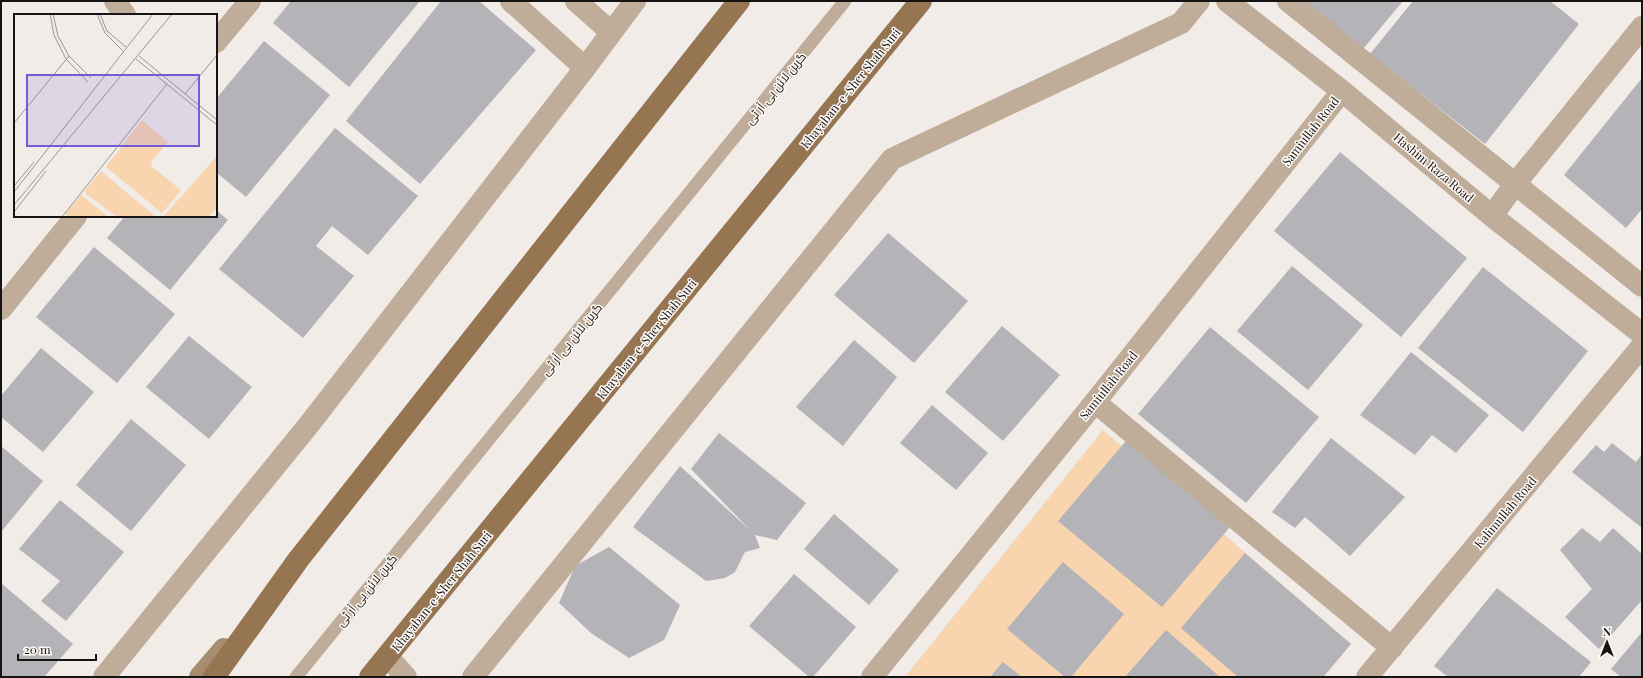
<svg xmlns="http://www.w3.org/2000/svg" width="1643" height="678" viewBox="0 0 1643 678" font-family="'Playfair Display',Cairo,serif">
  <rect width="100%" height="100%" fill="#f1ece7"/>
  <!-- green -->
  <path fill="#f8d4af" d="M1103 430 1351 644 1324 677H905Z"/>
  <!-- building -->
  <path fill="#b3b3b8" d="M291 1H420L349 87 273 23Z
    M441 1H479L536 50 420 184 346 121Z
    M1304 1H1403L1363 49Z
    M1413 1H1550L1579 24 1485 144 1370 54Z
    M264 41 330 95 246 197 216 172V99Z
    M1642 78V209L1626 228 1564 175Z
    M335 128 418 196 368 255 332 226 316 246 354 276 303 338 219 269Z
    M1340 152 1467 258 1401 337 1274 231Z
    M216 210 228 220 170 290 107 238 125 216H216Z
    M888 233 968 301 914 363 834 295Z
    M94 247 175 314 117 383 36 317Z
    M1292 266 1363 325 1308 390 1237 331Z
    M1483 267 1588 351 1523 432 1418 348Z
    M1002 326 1060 375 1003 441 945 392Z
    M1210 327 1319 417 1246 503 1138 414Z
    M189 336 252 387 209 439 146 387Z
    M854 340 897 377 843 446 796 407Z
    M41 348 94 392 43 452 1 417V396Z
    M1411 352 1489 415 1456 453 1432 435 1415 455 1360 415Z
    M932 405 988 453 956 490 900 443Z
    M131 419 186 465 131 531 76 485Z
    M719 433 806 503 777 540 755 535 760 548 745 552 735 572 725 578 706 581 633 527 680 466 751 531 691 469Z
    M1331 438 1405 497 1350 556 1305 517 1295 528 1272 512Z
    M1126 441 1230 527 1162 607 1058 521Z
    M1612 443 1636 462 1642 454V528L1572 472 1596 445 1604 452Z
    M1 446 43 481 1 532Z
    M60 500 124 552 66 621 41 601 60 581 19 549Z
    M834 514 899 570 869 605 804 549Z
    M1582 528 1600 542 1613 528 1642 554V600L1599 649 1565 617 1592 589 1560 550Z
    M609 547 680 605 664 640 629 658 591 633 559 603 575 566Z
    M1245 553 1351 644 1323 677H1238L1181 628Z
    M1063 562 1124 614 1071 677H1065L1007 629Z
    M794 574 856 627 813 677H809L749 626Z
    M1 583 73 644 44 677H1Z
    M1497 588 1591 662 1579 677H1448L1434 666Z
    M1166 630 1220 677H1125Z
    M1642 632V677H1621L1611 669Z
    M1003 662 1022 677H990Z"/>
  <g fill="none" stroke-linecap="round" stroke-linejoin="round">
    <!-- service -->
    <path stroke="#bfac99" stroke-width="13" d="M296 677 845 1"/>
    <!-- minor -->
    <path stroke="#bfac99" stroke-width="22" d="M115 1 125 15
      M1095 402 1392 648
      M388 657 406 677
      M104 677 311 422 585 68 635 1
      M473 677 892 159 1181 23 1199 1
      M1367 677 1642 346"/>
    <!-- tertiary -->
    <path stroke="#bfac99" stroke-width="22" d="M511 1 585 68
      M576 1 611 32
      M1227 1 1342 91 1492 216 1642 334
      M1288 1 1642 286
      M216 42 250 1
      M1492 216 1515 184 1642 27
      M1 309 76 216
      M872 677 1095 402 1342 91"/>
    <!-- secondary -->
    <path stroke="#a78c70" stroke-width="22" d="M200 677 224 649"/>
    <!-- primary -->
    <path stroke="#967553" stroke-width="22" d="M214 677 298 560 739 1
      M370 677 921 1"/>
  </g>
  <g text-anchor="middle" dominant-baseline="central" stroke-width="3" stroke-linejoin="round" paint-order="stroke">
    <!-- street labels -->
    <g font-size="12" fill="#161413" stroke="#fef9f5">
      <text transform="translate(775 88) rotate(-51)">گرین لائن بی آر ٹی</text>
      <text transform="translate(850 88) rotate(-51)">Khayaban-e-Sher Shah Suri</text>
      <text transform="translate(1310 131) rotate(-52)">Samiullah Road</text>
      <text transform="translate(1434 167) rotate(40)">Hashim Raza Road</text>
      <text transform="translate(571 339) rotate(-51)">گرین لائن بی آر ٹی</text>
      <text transform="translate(646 339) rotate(-51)">Khayaban-e-Sher Shah Suri</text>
      <text transform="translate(1108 385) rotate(-51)">Samiullah Road</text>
      <text transform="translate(1505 512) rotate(-50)">Kalimullah Road</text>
      <text transform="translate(366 590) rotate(-51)">گرین لائن بی آر ٹی</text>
      <text transform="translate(441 591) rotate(-51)">Khayaban-e-Sher Shah Suri</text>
    </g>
  </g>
  <!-- overview -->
  <g transform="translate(14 14)">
    <rect width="203" height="203" fill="#f1ece7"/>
    <path d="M128 106 154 128 137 148 138 153 167 176 148 199 92 153ZM203 142V194L195 202H150ZM87 157 141 202H102L72 180 71 176ZM67 181 93 202H54L51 200Z" fill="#f8d4af"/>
    <path fill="none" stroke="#999692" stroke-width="1" d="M36 0 40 21 52 45 74 68M39 0 44 22 55 42 77 64M83 0 91 19 109 37M86 0 93 17 112 33M125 42 203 106M122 45 203 111M171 80 203 41M0 109 55 42M0 172 20 148M0 178 139 0M0 191 158 0M0 198 32 157M48 203 153 70"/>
    <path fill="#745cd7" fill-opacity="0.15" stroke="#745cd7" stroke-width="2" d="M13 61H185V132H13Z"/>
    <rect width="203" height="203" fill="none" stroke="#161413" stroke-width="2"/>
  </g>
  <!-- border -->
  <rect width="1643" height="678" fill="none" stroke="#161413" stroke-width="4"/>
  <!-- north arrow -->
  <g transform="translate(1607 642)" stroke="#fef9f5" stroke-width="3" paint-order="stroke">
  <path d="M0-3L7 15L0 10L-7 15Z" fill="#161413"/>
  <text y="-6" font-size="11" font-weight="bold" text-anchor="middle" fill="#161413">N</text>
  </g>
  <!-- scale -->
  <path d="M18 654v6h78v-6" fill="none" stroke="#161413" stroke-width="2"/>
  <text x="24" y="654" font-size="12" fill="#161413" stroke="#fef9f5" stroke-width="3" paint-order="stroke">20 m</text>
</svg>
